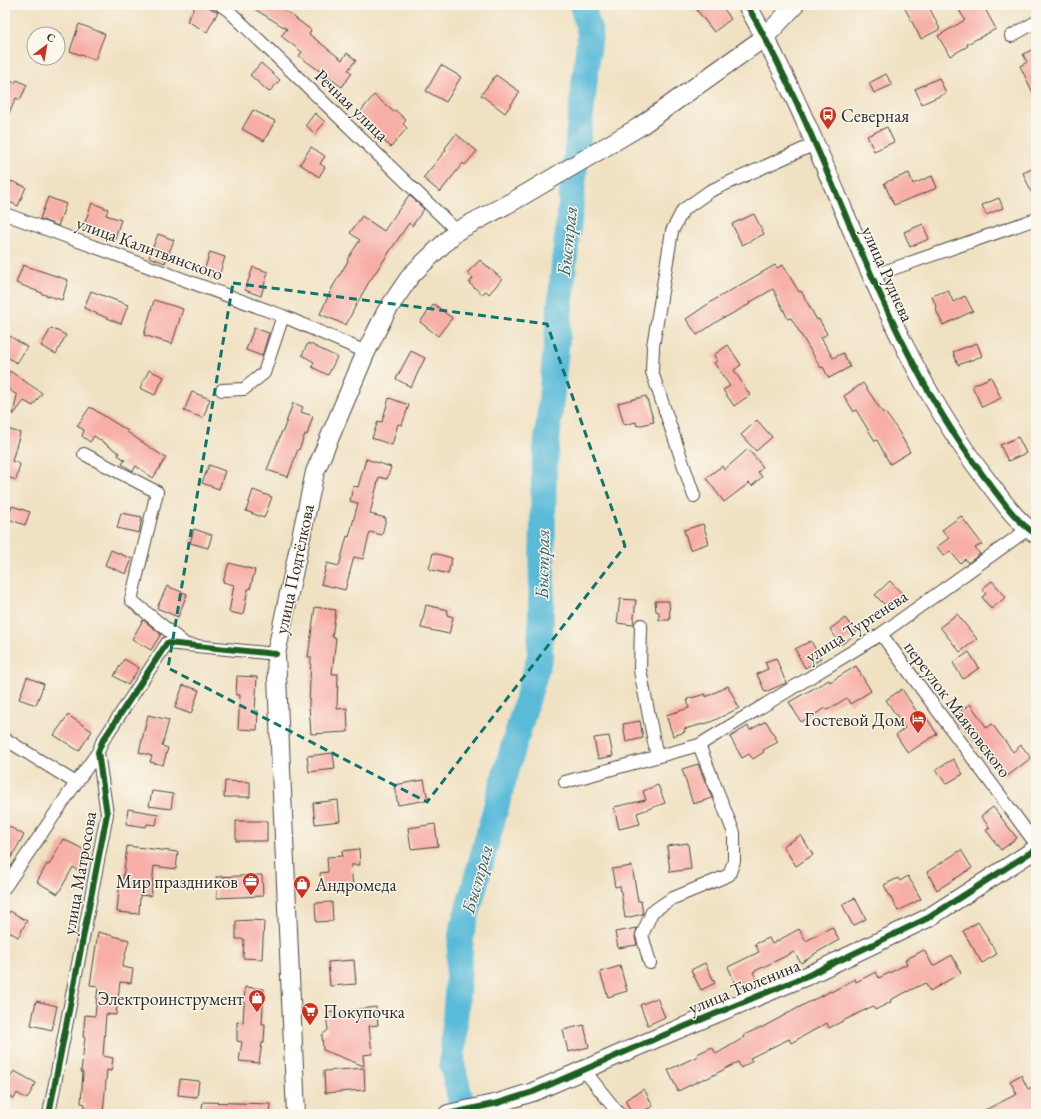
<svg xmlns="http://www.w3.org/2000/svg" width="1041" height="1119" viewBox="0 0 1041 1119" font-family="'EB Garamond',serif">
  <rect width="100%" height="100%" fill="#fbf7ec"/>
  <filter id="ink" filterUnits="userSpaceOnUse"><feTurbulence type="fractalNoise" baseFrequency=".025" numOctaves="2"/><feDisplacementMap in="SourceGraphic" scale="8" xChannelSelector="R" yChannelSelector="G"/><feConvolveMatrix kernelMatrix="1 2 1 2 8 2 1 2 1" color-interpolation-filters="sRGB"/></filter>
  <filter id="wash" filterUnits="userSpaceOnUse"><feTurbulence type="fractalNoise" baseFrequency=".012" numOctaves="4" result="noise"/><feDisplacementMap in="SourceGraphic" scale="16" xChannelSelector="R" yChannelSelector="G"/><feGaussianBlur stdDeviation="0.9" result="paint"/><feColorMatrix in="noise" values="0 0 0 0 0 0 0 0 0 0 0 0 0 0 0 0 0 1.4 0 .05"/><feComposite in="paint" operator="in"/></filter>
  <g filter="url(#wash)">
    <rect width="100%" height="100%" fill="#f0e1c2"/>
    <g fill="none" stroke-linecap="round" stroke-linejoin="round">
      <!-- river -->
      <path stroke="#5abbd9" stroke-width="26" d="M464 1114 452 1064 461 935 501 789 540 656 544 472 564 265 590 33 582 5"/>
    </g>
    <g id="blocks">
      <!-- building -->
      <path fill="#f7aea6" d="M196 5H204L218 12 207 32 187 21Z
        M248 5H278L311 30 309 34 342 60 347 53 356 60 348 70 352 73 342 87 299 56 302 52 281 36 287 29Z
        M693 5H721L731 19 714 32Z
        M903 5H928L940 29 921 39Z
        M956 5H983L996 29 967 44 968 46 950 56 938 36 965 20Z
        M79 24 105 34 95 60 70 51Z
        M1036 48V99L1020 66 1027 62 1023 54Z
        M261 63 280 80 269 92 250 75Z
        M441 65 461 77 446 102 426 91Z
        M886 74 892 85 874 93 869 83Z
        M496 75 520 92 505 113 481 95Z
        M5 78 15 83 17 80 27 85 20 100 16 98 5 122Z
        M939 78 946 93 922 104 915 89Z
        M374 95 394 112 395 110 406 120 403 124 407 128 391 147 356 117Z
        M253 110 275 121 264 141 242 129Z
        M315 113 325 122 315 134 306 125Z
        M887 127 894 142 874 151 867 136Z
        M456 134 477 151 465 165 463 163 440 192 423 178 446 150 445 148Z
        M311 147 325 156 320 164 325 167 319 177 300 164Z
        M1036 167V203L1023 173Z
        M909 173 913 184 932 176 937 188 894 205 884 183Z
        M11 181 26 187 18 206 5 200V195Z
        M409 195 424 209 412 226 409 223 369 282 356 305 346 325 320 314 332 288 348 261 347 260 360 240 350 233 362 216 384 231Z
        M48 197 66 204 58 226 40 219Z
        M999 198 1003 208 986 215 982 205Z
        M92 203 108 209 106 215 121 220 114 241 82 230Z
        M754 214 764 234 742 245 732 224Z
        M923 224 929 239 910 247 904 232Z
        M158 234 174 240 165 263 149 257Z
        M210 252 225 257 218 279 203 274Z
        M480 260 502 279 489 294 486 291 482 294 469 283 473 278 467 273Z
        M23 265 68 280 62 300 42 294V293L16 283Z
        M775 265 777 268 783 265 799 292 801 291 817 320 819 319 827 334 821 338 833 358 843 353 850 367 829 378 823 367 821 368 791 318 788 319 773 289 749 303 750 304 724 318V317L697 335 686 319 714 300Z
        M253 267 268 272 261 296 245 290Z
        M948 290 953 302 965 296 973 311 943 325 936 310 937 309 932 296Z
        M91 291 128 305 121 324 84 308Z
        M154 300 183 309 172 344 144 335Z
        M434 304 452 318 438 336 420 322Z
        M51 328 66 335 56 354 41 346Z
        M254 328 269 333 262 356 246 350Z
        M5 333 27 347 17 363 5 356Z
        M308 343 337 357 328 375 312 367 314 362 302 355Z
        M977 343 982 356 958 365 953 352Z
        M728 345 741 365 734 370 750 395 734 406 723 390 730 386 714 363 717 361 714 355Z
        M411 351 425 358 411 387 396 379Z
        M149 370 164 377 155 395 140 388Z
        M10 371 42 393 33 406 24 401 13 415 17 395 5 387V379Z
        M991 377 1001 398 982 407 972 386Z
        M863 383 883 413 885 412 899 432 910 452 890 464 877 440 875 441 856 410 854 412 844 396Z
        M192 392 210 399 203 418 184 411Z
        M646 396 654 422 637 426 636 422 624 425 618 403Z
        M389 398 409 405 402 425 398 424 392 445 372 438 378 421 382 422Z
        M293 403 303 407 301 412 313 416 307 435 305 434 299 450 298 449 288 477 267 470 282 431H283Z
        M90 407 128 431 127 432 166 458 153 478 136 466 133 471 122 464 125 460 118 455 119 453 94 436 90 442 82 436 84 430 77 426Z
        M757 420 772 437 756 451 741 435Z
        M5 428 20 433 12 461 20 464 16 480 5 476Z
        M1018 437 1026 453 1008 461 1000 445Z
        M748 449 763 467 758 472 762 477 752 486 749 483 724 502 706 478 722 466 724 470Z
        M366 459 391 467 387 479 379 477 370 514 386 518 382 535 370 532 363 559 354 557 345 590 321 584 327 563 339 566 347 536 349 537 358 503 350 501 353 486 358 487Z
        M209 465 225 471 219 489 202 483Z
        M253 490 272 497 264 518 246 511Z
        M12 506 30 512 25 525 8 519Z
        M121 513 142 517 139 533 117 528Z
        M961 516 982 544 975 548 980 554 968 563 965 559 960 563 950 551 944 556 937 547 949 538 942 530Z
        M703 524 709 543 690 550 684 530Z
        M194 529 212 535 208 548 190 543Z
        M111 550 132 559 126 574 105 565Z
        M433 553 452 558 448 574 429 569Z
        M229 563 255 570 250 589H248L243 615 229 612 234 585 223 582Z
        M890 581 905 597 891 611 875 595Z
        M992 581 1006 597 991 609 982 597 986 594 982 589Z
        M167 586 187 594 178 617 157 608Z
        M620 599 636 600 633 625 617 623Z
        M655 601H669L670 620H659V612L656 611Z
        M426 605 448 610 447 615 453 617 449 634 421 628Z
        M315 607 336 610 332 637 336 638 332 674H338L337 709 347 708 348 732 311 734 309 705 311 657H308Z
        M957 614 977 639 960 652 940 627Z
        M845 618 857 633 841 645 830 629Z
        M143 620 161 634 151 650 132 639Z
        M811 641 821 659 805 668 795 649Z
        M969 652 979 668 963 679 953 663Z
        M776 658 786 683 765 692 757 674 768 669 765 662Z
        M124 659 139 668 128 685 114 676Z
        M856 666 871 691 850 704 847 698 827 710 826 708 801 722 789 702 829 680 830 682Z
        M237 676 257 677 255 711H258L257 730 238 729 240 695H236Z
        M27 677 44 684 36 705 19 699Z
        M183 685 199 690 191 714 175 708Z
        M728 686 739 708 711 722 684 729 685 732 673 736 666 715 689 708 687 699 706 694V697Z
        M902 689 921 718 925 715 937 734 908 753 896 735 905 728 886 700Z
        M970 704 987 728 992 724 1013 752 1021 745 1031 758 1005 778 954 716Z
        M68 715 92 731 79 751 54 735Z
        M148 715 169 720 162 746 168 748 163 765 150 762 152 756 139 752Z
        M640 721 643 738 626 742 623 724Z
        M766 721 778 742 763 750 764 752 753 759 749 754 742 758 730 737 748 726 750 730Z
        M609 736 613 756 598 759 594 738Z
        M333 753 335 769 309 772 307 756Z
        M953 759 963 774 946 784 936 769Z
        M698 764 712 798 693 804 682 769Z
        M424 780 428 800 398 805 394 785Z
        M225 781 250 782V797H224Z
        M658 785 665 803 637 813 640 824 619 829 614 807 646 800 643 791Z
        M152 791 173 794 171 809 149 806Z
        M338 800 340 821 315 824 313 803Z
        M993 807 1017 838 1001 850 986 830 990 828 981 816Z
        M128 809 158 814 156 825 147 824 146 827 126 824Z
        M236 821H267V841H236Z
        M5 824 24 835 5 868Z
        M435 824 438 846 411 849 408 828Z
        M801 835 813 855 796 866 783 846Z
        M63 839 89 852 79 871 73 867 58 894 37 882 47 864 49 865Z
        M688 843 691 869 670 872 667 846Z
        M127 846 178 852 176 869 154 866 151 896 140 895 139 914 117 912 120 879H123Z
        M359 849 360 865H351L353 887 322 891 320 873 328 872 327 857 343 856 342 851Z
        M961 850 972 868 937 890 927 872Z
        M632 866 638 901H641L643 914 625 918 620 886 615 887 612 869Z
        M262 875 263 896 217 898 216 877Z
        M908 876 921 899 898 911 884 885 898 878 900 881Z
        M855 898 866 919 853 926 842 904Z
        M332 902 333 921 316 922 315 903Z
        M10 911 27 921 18 937 5 929V920Z
        M253 920 264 921 262 959 243 958 244 939H236V921Z
        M978 922 997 954 982 963 963 931Z
        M832 927 839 940 814 954V955L801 963 794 952 753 972 757 980 738 989 728 967 759 952 755 944 769 938 772 944 799 929 806 941Z
        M637 928 635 937 637 945 618 948 615 932Z
        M98 932 129 940 122 967 133 969 131 983 120 982 116 1015 106 1014 103 1056 113 1058 111 1071 107 1070 103 1114 84 1113 85 1104 81 1103 83 1072H81L85 1037H83L85 1015 95 1016 98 986 90 985Z
        M924 950 933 966 952 955 961 973 930 991 925 983 890 1000 891 1002 875 1010 873 1006 829 1028 827 1023 791 1043 789 1039 750 1058 752 1061 741 1068 738 1062 706 1079 705 1078 678 1091 668 1070 698 1056 697 1054 712 1047 716 1054 745 1037 744 1035 761 1027V1028L807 1003 831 991V992L855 979 856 982 876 972 879 978 907 964 905 960Z
        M354 960 356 984 330 986 328 962Z
        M705 963 715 983 701 990 691 970Z
        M620 966 627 991 608 997 600 972Z
        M245 987 264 989 262 1024H265L264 1043H262L259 1063 239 1061 242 1042 237 1041V1022L243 1023Z
        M657 998 665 1017 648 1025 640 1005Z
        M36 1001 57 1006 52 1030 31 1025Z
        M376 1007 378 1025 369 1026 372 1054 363 1055 364 1066 323 1050 322 1035 328 1030 326 1013Z
        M584 1025 589 1047 568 1052 563 1030Z
        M364 1068 365 1090 325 1093 324 1071Z
        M14 1071 36 1083 27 1099 17 1093 14 1099 5 1094V1087Z
        M1021 1075 1028 1089 1036 1085V1111L1030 1114H977L1017 1094 1010 1081Z
        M180 1079 199 1081 197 1097 178 1095Z
        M644 1089 653 1106 638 1114H633L625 1100Z
        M203 1102 271 1104 270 1114H201Z"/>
    </g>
  </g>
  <g filter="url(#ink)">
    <use href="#blocks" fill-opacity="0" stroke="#494642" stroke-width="1"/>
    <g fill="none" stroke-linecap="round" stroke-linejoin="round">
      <defs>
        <path id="street" d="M221 5 228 10 457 231
          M1011 36 1036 22
          M5 214 283 316 366 352
          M872 276 1036 219
          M222 390 244 389 264 373 283 316
          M84 454 157 492 131 600 186 645
          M694 496 652 372 653 346 672 231 683 210 710 191 815 144
          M641 625 640 670 657 757
          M881 634 1036 844
          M5 739 76 783 98 752
          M565 782 699 745 881 634 1028 529
          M5 887 76 783
          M650 963 642 935 652 912 671 899 729 875 734 861V833L699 745
          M584 1070 619 1114
          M49 1114 107 814 98 752 102 742 167 643 276 654"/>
        <path id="secondary" d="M747 5C835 158 877 336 985 478 1000 497 1015 521 1036 534
          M296 1114 276 654 315 472 366 352 386 312 411 275 457 231 517 199 639 127 765 37 795 5
          M448 1114 498 1103 533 1092 657 1038 809 975 928 918 1036 849"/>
      </defs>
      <!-- street casing -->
      <use href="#street" stroke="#494642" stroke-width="14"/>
      <!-- secondary casing -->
      <use href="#secondary" stroke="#494642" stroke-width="20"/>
      <!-- street -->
      <use href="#street" stroke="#fff" stroke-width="12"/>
      <!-- secondary -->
      <use href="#secondary" stroke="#fff" stroke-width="18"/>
      <defs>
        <path id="cycleway" d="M747 5C835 158 877 336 985 478 1000 497 1015 521 1036 534
          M49 1114 107 814 98 752 102 742 167 643 276 654
          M448 1114 498 1103 533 1092 657 1038 809 975 928 918 1036 849"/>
      </defs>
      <!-- cycleway casing -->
      <use href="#cycleway" stroke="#fbf7ec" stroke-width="8"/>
      <!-- cycleway -->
      <use href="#cycleway" stroke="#1b5e20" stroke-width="6"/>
    </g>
  </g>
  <!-- marked area -->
  <path fill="none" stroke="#0f766e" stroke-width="3" stroke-dasharray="8 5" stroke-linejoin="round" d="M233 283 547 324 625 546 427 802 168 668Z"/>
  <!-- icons -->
  <defs>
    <symbol id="bus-pin" viewBox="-11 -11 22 30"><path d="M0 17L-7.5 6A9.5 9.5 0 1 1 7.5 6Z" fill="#c8321e" stroke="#fbf7ec"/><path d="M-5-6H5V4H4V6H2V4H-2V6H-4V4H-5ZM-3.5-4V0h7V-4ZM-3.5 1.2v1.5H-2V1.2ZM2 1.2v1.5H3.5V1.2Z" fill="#fff"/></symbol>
    <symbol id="hotel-pin" viewBox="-11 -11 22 30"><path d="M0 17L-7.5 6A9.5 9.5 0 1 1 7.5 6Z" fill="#c8321e" stroke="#fbf7ec"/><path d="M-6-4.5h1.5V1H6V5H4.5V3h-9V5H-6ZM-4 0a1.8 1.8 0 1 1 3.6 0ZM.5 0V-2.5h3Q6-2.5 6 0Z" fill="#fff"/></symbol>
    <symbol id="office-pin" viewBox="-11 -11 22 30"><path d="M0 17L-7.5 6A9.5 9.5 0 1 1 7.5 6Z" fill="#c8321e" stroke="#fbf7ec"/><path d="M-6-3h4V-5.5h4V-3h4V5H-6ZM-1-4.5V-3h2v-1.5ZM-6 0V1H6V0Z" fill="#fff"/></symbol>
    <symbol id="shop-pin" viewBox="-11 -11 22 30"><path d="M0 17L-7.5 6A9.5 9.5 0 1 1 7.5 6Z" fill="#c8321e" stroke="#fbf7ec"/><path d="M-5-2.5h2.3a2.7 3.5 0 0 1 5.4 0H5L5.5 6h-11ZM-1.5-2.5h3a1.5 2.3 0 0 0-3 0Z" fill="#fff"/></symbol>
    <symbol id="supermarket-pin" viewBox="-11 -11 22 30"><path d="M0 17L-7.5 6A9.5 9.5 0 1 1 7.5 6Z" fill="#c8321e" stroke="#fbf7ec"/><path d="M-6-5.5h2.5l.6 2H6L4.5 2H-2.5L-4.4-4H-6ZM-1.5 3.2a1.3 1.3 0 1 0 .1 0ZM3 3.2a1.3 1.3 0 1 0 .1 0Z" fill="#fff"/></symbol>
  </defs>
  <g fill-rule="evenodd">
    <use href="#bus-pin" x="818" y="105" width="20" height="27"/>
    <use href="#hotel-pin" x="908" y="709" width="20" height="27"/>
    <use href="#office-pin" x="241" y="871" width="20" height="27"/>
    <use href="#shop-pin" x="292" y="874" width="20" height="27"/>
    <use href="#shop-pin" x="247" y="988" width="20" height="27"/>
    <use href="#supermarket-pin" x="300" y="1001" width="20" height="27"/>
  </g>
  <g text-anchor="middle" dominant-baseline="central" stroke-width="3" stroke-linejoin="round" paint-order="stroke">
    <!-- street labels -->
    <g font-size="18" fill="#2b2b2b" stroke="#fbf7ec">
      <text transform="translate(352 105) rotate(44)">Речная улица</text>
      <text transform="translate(150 248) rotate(20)">улица Калитвянского</text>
      <text transform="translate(888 274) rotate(66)">улица Руднева</text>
      <text transform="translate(294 569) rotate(-78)">улица Подтёлкова</text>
      <text transform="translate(856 626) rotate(-33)">улица Тургенева</text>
      <text transform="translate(958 709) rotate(53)">переулок Маяковского</text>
      <text transform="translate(79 873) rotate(-80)">улица Матросова</text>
      <text transform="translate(744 986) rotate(-22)">улица Тюленина</text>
    </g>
    <!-- poi labels -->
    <g font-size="18" fill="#2b2b2b" stroke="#fbf7ec" text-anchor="start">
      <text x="841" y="115">Северная</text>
      <text x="905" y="719" text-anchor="end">Гостевой Дом</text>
      <text x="238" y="881" text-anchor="end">Мир праздников</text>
      <text x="315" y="884">Андромеда</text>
      <text x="244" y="998" text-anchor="end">Электроинструмент</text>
      <text x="323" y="1011">Покупочка</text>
    </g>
    <!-- water labels -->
    <g font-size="19" font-style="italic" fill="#3b5d68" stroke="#fbf7ec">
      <text transform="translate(567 241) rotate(-84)">Быстрая</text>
      <text transform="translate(542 564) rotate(-89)">Быстрая</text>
      <text transform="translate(477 879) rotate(-74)">Быстрая</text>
    </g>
  </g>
  <!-- margin -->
  <rect width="1041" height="1119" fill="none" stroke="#fbf7ec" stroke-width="20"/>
  <!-- north arrow -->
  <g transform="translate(46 46) rotate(31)"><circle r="19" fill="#fbf7ec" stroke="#a8a59f"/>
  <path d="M0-3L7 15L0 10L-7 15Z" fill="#c8321e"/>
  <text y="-6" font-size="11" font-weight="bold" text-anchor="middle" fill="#2b2b2b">С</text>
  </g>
</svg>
